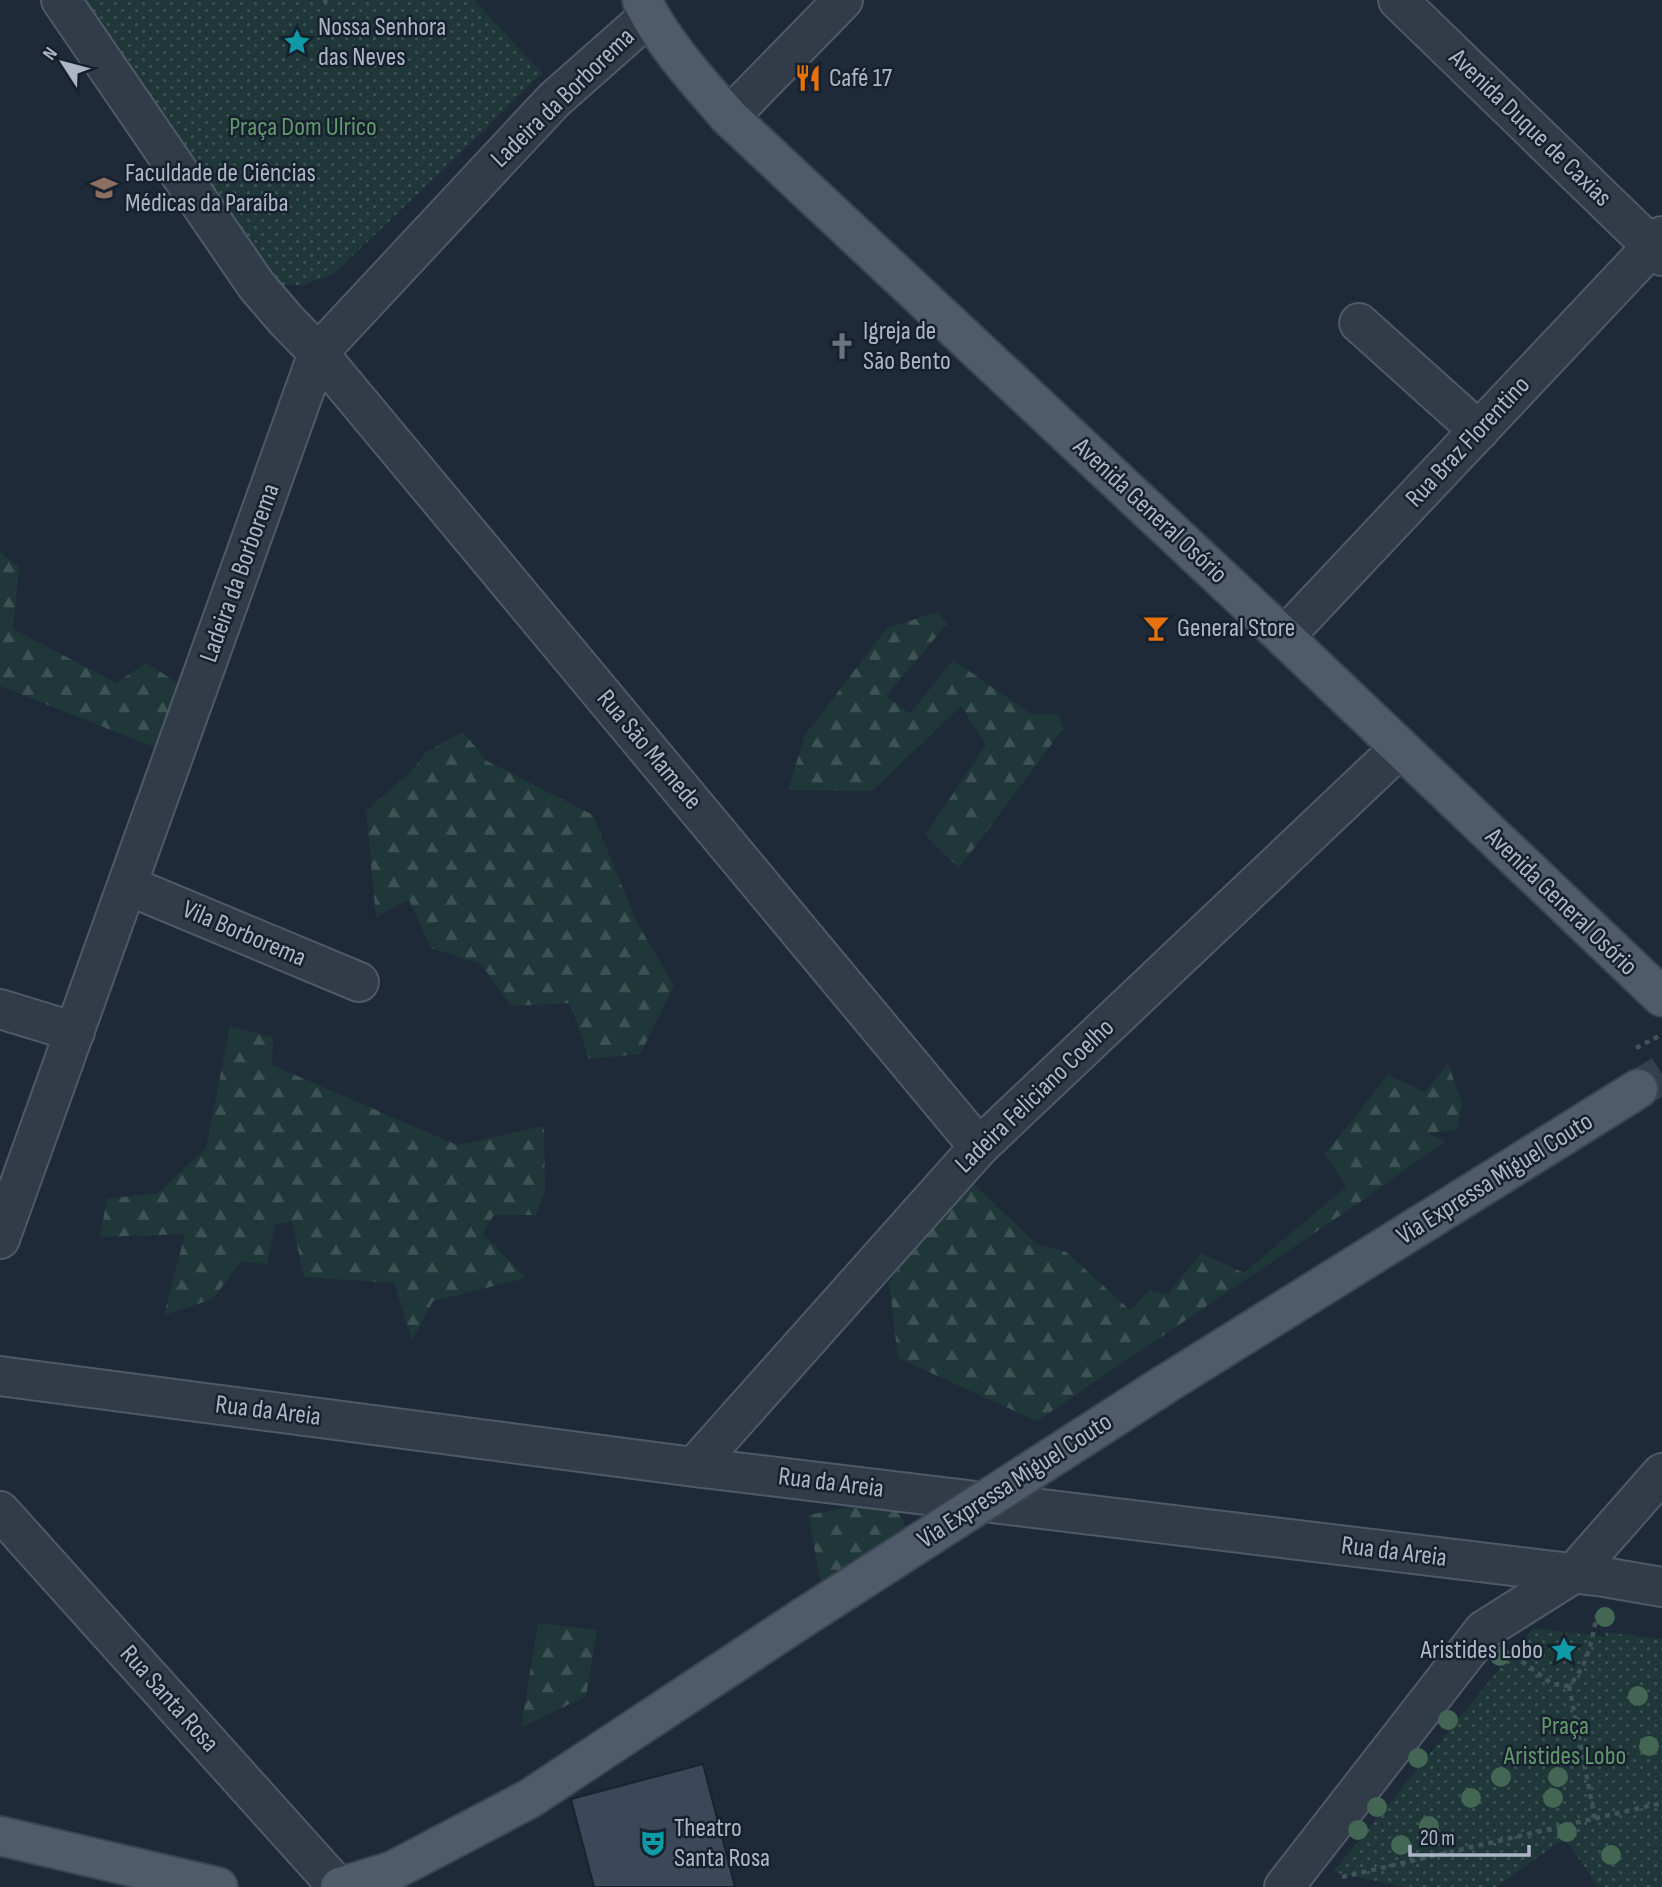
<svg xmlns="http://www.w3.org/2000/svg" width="1662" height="1887" viewBox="0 0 1662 1887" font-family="'Sofia Sans Condensed',sans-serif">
  <defs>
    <pattern id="grass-dots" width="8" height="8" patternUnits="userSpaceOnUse" patternTransform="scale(1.75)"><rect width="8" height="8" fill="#203739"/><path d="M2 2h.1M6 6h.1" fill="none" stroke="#3e5254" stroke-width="1.8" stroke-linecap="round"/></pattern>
    <pattern id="forest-firs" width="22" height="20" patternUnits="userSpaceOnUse" patternTransform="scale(1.75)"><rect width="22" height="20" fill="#203739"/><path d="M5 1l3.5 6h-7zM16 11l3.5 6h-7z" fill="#3e5254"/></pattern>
  </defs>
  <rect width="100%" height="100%" fill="#1e2a38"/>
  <!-- grass -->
  <path fill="url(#grass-dots)" d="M63 0H474L542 73 436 177 333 274 303 285H258Z
    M1533 1628 1606 1637 1605 1632 1662 1639V1887H1598L1565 1838 1496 1887H1404L1333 1872Z"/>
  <!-- forest -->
  <path fill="url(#forest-firs)" d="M0 552 19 567 13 629 116 683 146 663 181 685 159 749 0 686Z
    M938 612 947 624 886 696 910 714 953 660 1031 714 1059 715 1063 729 959 868 925 835 986 745 961 706 872 791 788 790 805 735 887 628Z
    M463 732 487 761 593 815 636 921 674 986 640 1054 589 1059 570 1003 511 1006 482 965 431 948 409 900 376 917 366 811 413 770 426 752Z
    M230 1027 273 1037 272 1065 457 1145 544 1126 545 1190 536 1215H494L482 1233 526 1278 433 1301 412 1340 394 1283 304 1277 292 1221 275 1224 267 1264 241 1261 213 1299 164 1315 185 1234 100 1237 107 1199 158 1193 206 1148Z
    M1448 1064 1462 1103 1457 1130 1426 1133 1445 1141 1363 1200 1037 1421 898 1358 889 1282 967 1177 1035 1243 1066 1252 1130 1310 1150 1290 1168 1294 1201 1253 1244 1273 1346 1187 1325 1154 1388 1075 1425 1092Z
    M892 1499 909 1534 821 1584 808 1515Z
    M538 1623 597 1630 586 1696 521 1728Z"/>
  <!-- building -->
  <path fill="#3a4859" stroke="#19232f" stroke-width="2" d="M703 1764 735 1887H594L571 1799Z"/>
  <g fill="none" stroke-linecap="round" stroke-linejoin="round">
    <!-- major-tunnel -->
    <path stroke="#333f4d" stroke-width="38" stroke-dasharray="38 19" stroke-linecap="butt" d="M1638 1089 1662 1074"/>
    <defs>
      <path id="minor" d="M61 0 256 285 286 320 318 353 979 1147
        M1398 0 1662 256
        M729 117 843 0
        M1359 323 1479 431
        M1284 637 1662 236
        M129 886 359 982
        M0 1009 75 1032
        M0 1239 318 353 554 100 649 16
        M0 1376 694 1467 1604 1577 1662 1587
        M694 1467 979 1147 1400 748
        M0 1511 338 1887
        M1284 1887 1484 1630 1573 1574 1662 1473"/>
      <path id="major" d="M642 0C663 44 698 81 729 117L1284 637 1662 997
        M1164 1385 1638 1089
        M0 1836 218 1887
        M340 1887 392 1871 529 1799 801 1619"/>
    </defs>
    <!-- minor casing -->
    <use href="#minor" stroke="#4f5967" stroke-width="42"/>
    <!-- major casing -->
    <use href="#major" stroke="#3b4552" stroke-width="42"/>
    <!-- path -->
    <path stroke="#3e5457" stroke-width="4.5" stroke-dasharray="5 5" stroke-linecap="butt" d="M324 3 327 0
      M1636 1048 1659 1036
      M1514 1655 1552 1684 1569 1686C1588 1665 1591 1643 1597 1615
      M1569 1686 1595 1819
      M1342 1877 1662 1803"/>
    <!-- minor -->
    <use href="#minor" stroke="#323c49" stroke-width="38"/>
    <!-- major -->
    <use href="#major" stroke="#4f5b69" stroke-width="38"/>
    <defs>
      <path id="major-bridge" d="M801 1619 1164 1385"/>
    </defs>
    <!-- major-bridge casing -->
    <use href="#major-bridge" stroke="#3b4552" stroke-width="42" stroke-linecap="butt"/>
    <!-- major-bridge -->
    <use href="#major-bridge" stroke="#4f5b69" stroke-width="38"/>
  </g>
  <!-- trees -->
  <g fill="#436655">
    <circle cx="1605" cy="1617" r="10"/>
    <circle cx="1500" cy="1656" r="10"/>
    <circle cx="1638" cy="1696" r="10"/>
    <circle cx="1448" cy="1720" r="10"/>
    <circle cx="1649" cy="1746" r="10"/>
    <circle cx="1418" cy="1758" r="10"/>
    <circle cx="1501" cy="1777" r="10"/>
    <circle cx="1558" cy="1777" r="10"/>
    <circle cx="1471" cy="1798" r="10"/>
    <circle cx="1553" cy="1798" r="10"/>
    <circle cx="1377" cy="1807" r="10"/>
    <circle cx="1429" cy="1826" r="10"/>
    <circle cx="1358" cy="1830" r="10"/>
    <circle cx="1567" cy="1832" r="10"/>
    <circle cx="1401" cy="1845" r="10"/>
    <circle cx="1611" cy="1855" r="10"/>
  </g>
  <!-- icons -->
  <defs>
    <symbol id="sight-bare" viewBox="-9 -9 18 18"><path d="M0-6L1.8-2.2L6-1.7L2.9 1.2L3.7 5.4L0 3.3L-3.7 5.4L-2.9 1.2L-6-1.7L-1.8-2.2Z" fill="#0f9aa8" stroke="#17212d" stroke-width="2.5" paint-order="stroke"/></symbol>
    <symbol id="restaurant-bare" viewBox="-9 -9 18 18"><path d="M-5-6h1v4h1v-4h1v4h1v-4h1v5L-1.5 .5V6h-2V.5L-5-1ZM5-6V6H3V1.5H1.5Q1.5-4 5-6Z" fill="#e8710a" stroke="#17212d" stroke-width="2.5" paint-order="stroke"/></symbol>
    <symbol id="university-bare" viewBox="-9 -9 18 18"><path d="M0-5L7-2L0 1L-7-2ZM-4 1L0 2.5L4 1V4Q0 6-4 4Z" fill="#8d6e63" stroke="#17212d" stroke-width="2.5" paint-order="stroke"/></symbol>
    <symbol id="church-bare" viewBox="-9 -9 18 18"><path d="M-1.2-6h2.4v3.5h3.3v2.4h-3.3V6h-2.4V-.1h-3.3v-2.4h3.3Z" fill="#6b7280" stroke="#17212d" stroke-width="2.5" paint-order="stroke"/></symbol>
    <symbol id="bar-bare" viewBox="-9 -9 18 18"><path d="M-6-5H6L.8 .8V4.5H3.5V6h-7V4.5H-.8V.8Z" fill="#e8710a" stroke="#17212d" stroke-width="2.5" paint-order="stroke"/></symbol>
    <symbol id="theatre-bare" viewBox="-9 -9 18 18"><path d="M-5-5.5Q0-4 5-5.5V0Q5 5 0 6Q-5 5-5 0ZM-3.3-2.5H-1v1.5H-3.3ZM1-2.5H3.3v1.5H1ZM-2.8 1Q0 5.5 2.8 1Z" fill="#0f9aa8" stroke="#17212d" stroke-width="2.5" paint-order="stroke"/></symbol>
  </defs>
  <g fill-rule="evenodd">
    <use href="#sight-bare" x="278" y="23" width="38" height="38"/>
    <use href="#restaurant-bare" x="789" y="59" width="38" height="38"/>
    <use href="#university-bare" x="85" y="169" width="38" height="38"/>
    <use href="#church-bare" x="823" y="327" width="38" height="38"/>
    <use href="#bar-bare" x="1137" y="609" width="38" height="38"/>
    <use href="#sight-bare" x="1545" y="1631" width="38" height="38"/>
    <use href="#theatre-bare" x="634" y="1824" width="38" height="38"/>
  </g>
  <g text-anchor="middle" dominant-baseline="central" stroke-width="5" stroke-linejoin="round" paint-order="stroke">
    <!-- poi labels -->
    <g font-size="26" fill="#acb6c6" stroke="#17212d" text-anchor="start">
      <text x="318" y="27">Nossa Senhora<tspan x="318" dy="30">das Neves</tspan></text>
      <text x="829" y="78">Café 17</text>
      <text x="125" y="173">Faculdade de Ciências<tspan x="125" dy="30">Médicas da Paraíba</tspan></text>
      <text x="863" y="331">Igreja de<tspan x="863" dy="30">São Bento</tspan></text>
      <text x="1177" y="628">General Store</text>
      <text x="1543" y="1650" text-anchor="end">Aristides Lobo</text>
      <text x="674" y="1828">Theatro<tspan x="674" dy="30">Santa Rosa</tspan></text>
    </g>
    <!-- street labels -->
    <g font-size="26" fill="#acb6c6" stroke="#17212d">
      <text transform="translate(563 98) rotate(-44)">Ladeira da Borborema</text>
      <text transform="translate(1530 128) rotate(44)">Avenida Duque de Caxias</text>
      <text transform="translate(1468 442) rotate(-47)">Rua Braz Florentino</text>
      <text transform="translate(1150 511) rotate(43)">Avenida General Osório</text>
      <text transform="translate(240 573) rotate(-70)">Ladeira da Borborema</text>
      <text transform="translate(649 750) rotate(50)">Rua São Mamede</text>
      <text transform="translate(1561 902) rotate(44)">Avenida General Osório</text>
      <text transform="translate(244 934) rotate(23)">Vila Borborema</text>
      <text transform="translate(1035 1096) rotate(-44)">Ladeira Feliciano Coelho</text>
      <text transform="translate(1495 1179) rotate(-32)">Via Expressa Miguel Couto</text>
      <text transform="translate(268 1411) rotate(7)">Rua da Areia</text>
      <text transform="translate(1015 1481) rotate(-33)">Via Expressa Miguel Couto</text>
      <text transform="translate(831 1483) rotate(7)">Rua da Areia</text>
      <text transform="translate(1394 1552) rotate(7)">Rua da Areia</text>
      <text transform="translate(169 1699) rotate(48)">Rua Santa Rosa</text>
    </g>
    <!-- park labels -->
    <g font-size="26" fill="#62986d" stroke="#17212d">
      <text x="303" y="127">Praça Dom Ulrico</text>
      <text x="1565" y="1726">Praça<tspan x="1565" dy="30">Aristides Lobo</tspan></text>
    </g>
  </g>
  <!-- north arrow -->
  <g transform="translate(63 63) rotate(306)" stroke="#17212d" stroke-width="5" paint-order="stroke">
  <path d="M0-5L12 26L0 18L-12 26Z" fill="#acb6c6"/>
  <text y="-10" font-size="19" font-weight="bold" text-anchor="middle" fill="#acb6c6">N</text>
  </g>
  <!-- scale -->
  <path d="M1410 1845v10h119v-10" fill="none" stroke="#acb6c6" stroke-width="3.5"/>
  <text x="1420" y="1845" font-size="21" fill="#acb6c6" stroke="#17212d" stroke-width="5" paint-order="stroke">20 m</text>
</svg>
